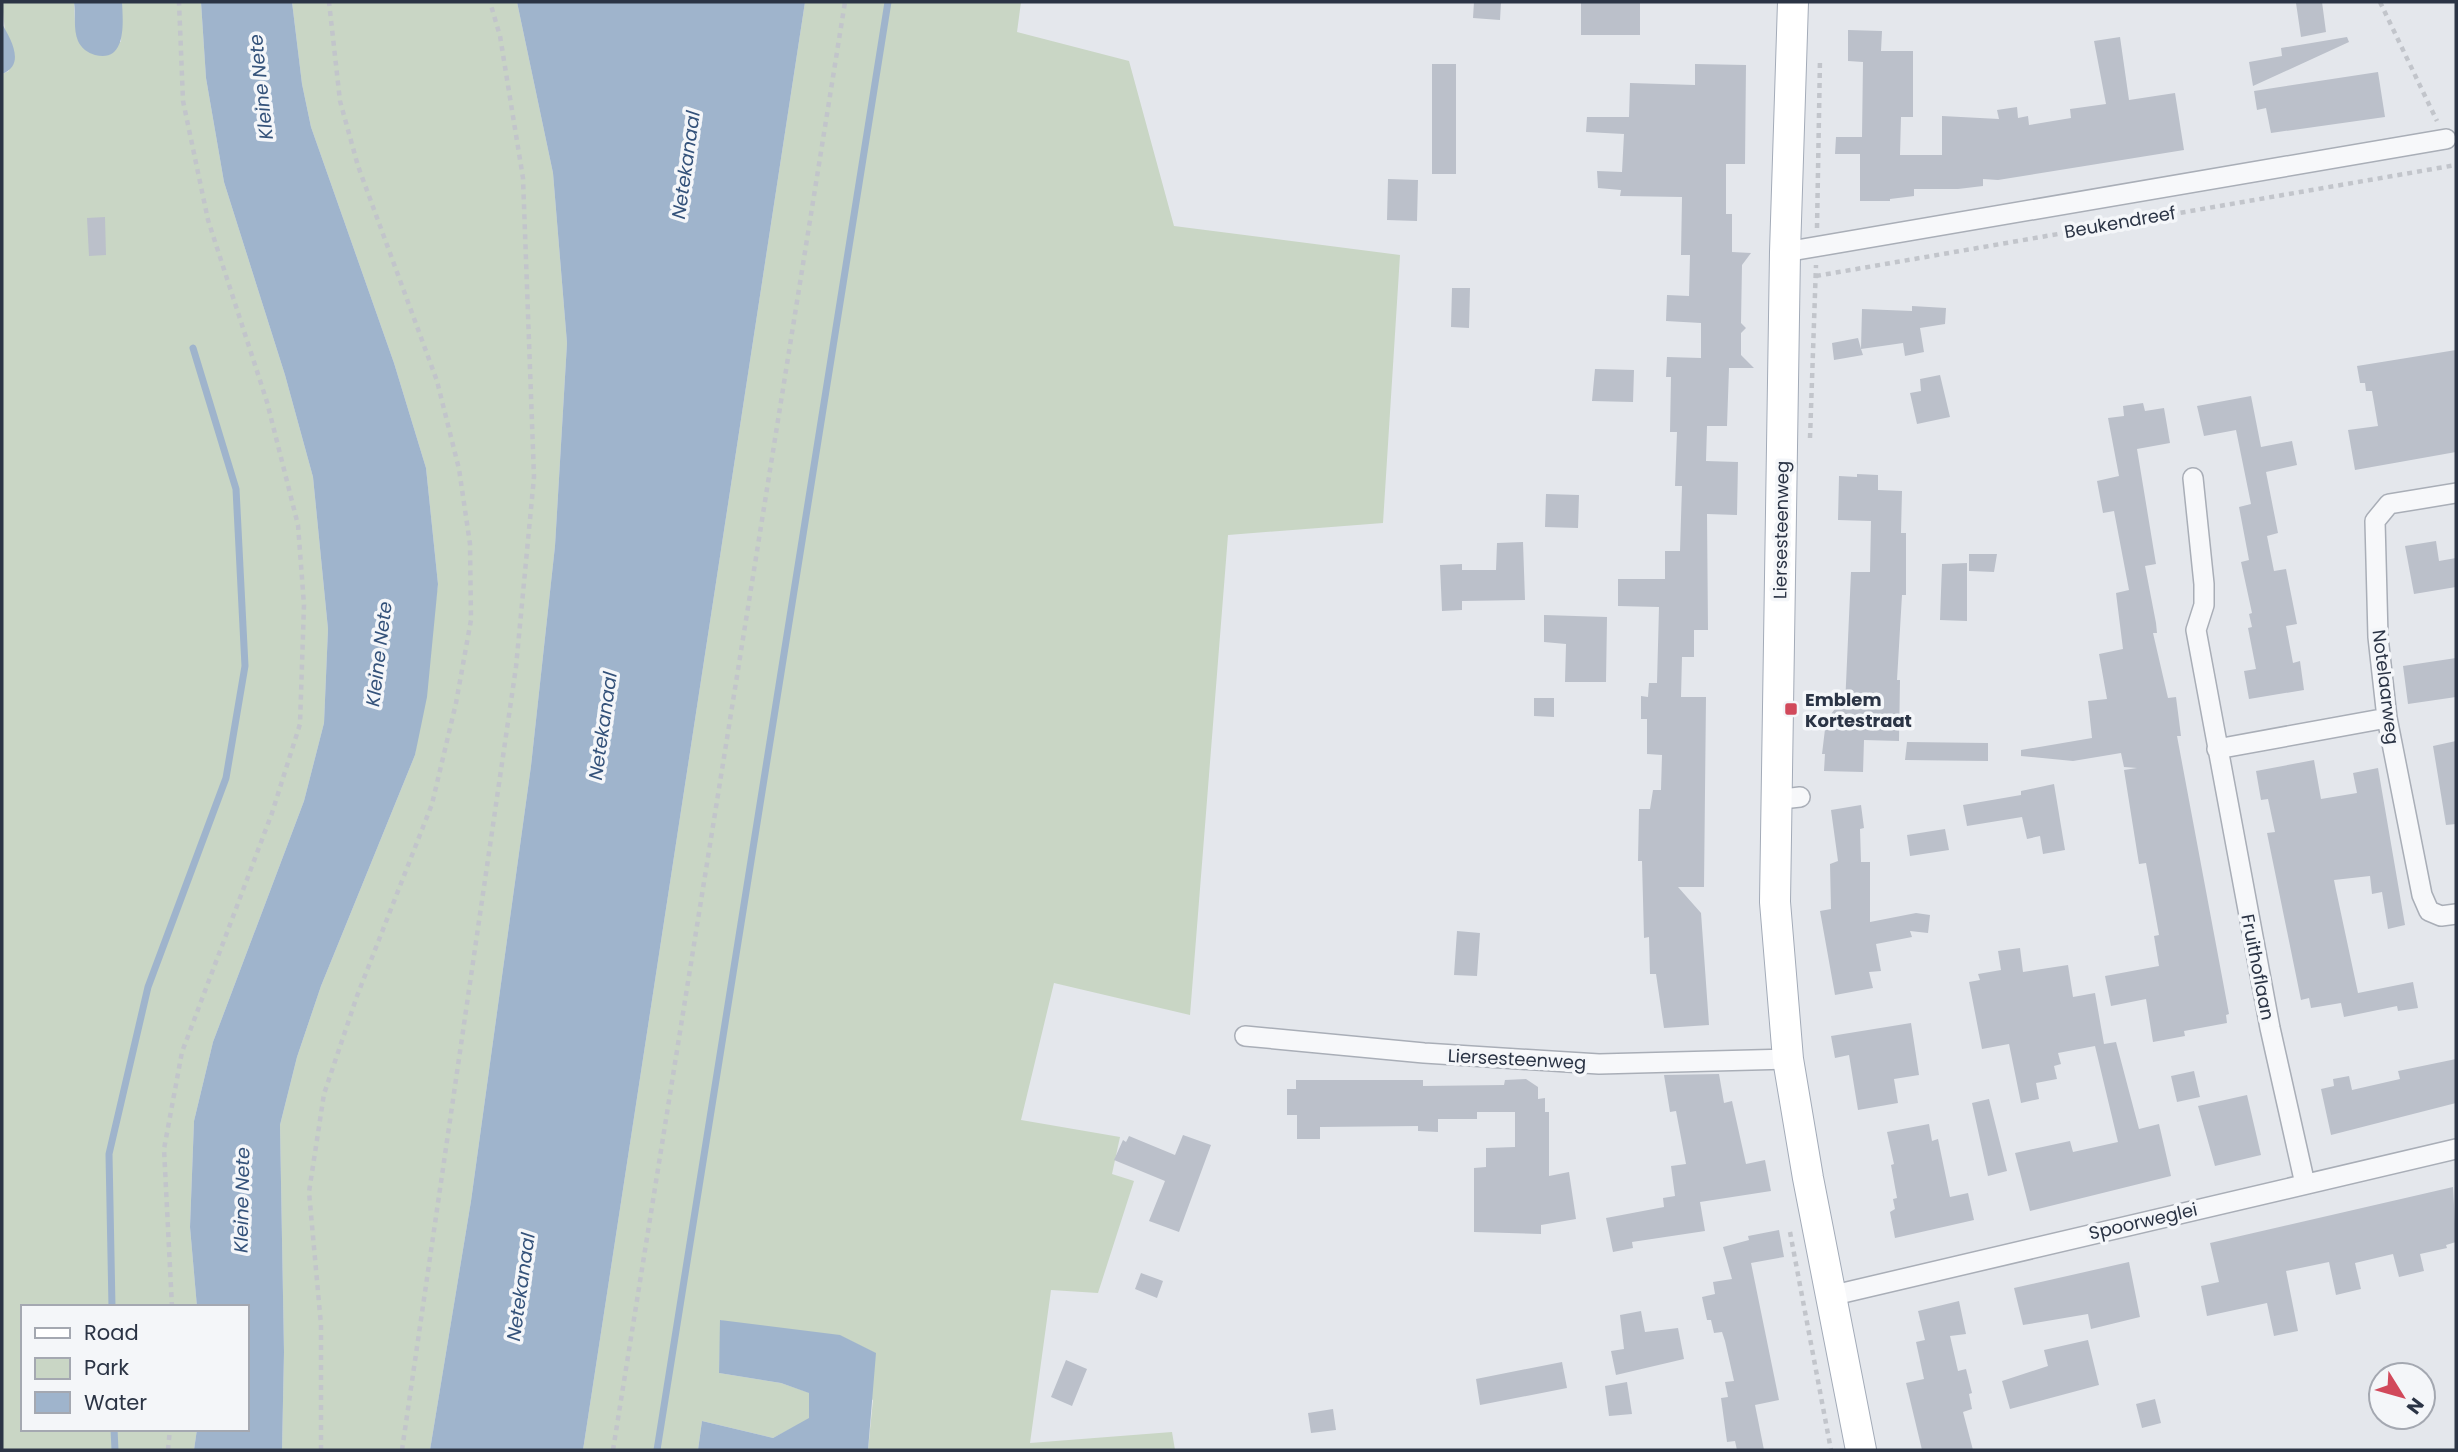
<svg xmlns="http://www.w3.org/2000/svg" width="2458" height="1452" viewBox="0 0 2458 1452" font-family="Poppins,sans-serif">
  <rect width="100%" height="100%" fill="#e4e7ec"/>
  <!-- green -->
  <path fill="#c9d6c5" d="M2 2H74L75 25 121 42 122 2H201L206 78 224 182 285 375 313 477 328 629 324 723 304 801 213 1042 194 1121 190 1227 197 1307H23V1429H197L194 1450H2V74L9 71Z
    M292 2H517L553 173 567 343 555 546 531 766 471 1201 430 1450H282L284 1352 280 1125 297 1057 321 986 415 755 438 584 426 468 394 363 311 127 302 84Z
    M805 2H1021L1017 32 1129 61 1174 226 1400 255 1383 523 1228 535 1190 1015 1054 983 1021 1120 1120 1137 1112 1174 1134 1181 1098 1293 1051 1290 1030 1443 1172 1432 1175 1450H868L873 1400 721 1320 719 1373 781 1383 810 1393 809 1419 773 1438 702 1421 698 1450H583Z"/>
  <!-- water -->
  <path fill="#9fb4cc" d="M74 2H122C123 22 127 63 95 55 88 53 81 48 78 41 73 29 76 14 74 2Z
    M201 2H292L302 84 311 127 394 363 426 468 438 584 427 697 415 755 321 986 297 1057 280 1125 284 1352 282 1450H194L197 1429H247V1307H197L190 1227 194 1121 213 1042 304 801 324 723 328 629 313 477 285 375 224 182 206 78Z
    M517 2H805L583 1450H430L471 1201 531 766 555 546 567 343 553 173Z
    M2 24C11 39 26 65 2 74Z
    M720 1320 840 1335 876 1353 868 1450H698L702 1421 773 1438 809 1418V1393L781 1383 719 1373Z"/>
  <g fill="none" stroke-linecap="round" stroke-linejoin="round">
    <!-- stream -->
    <path stroke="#9fb4cc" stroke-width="7" d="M112 1307 109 1154 148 987 226 778 245 666 236 489 193 348
      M114 1429 115 1450
      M657 1450 888 2"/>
  </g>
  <!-- building -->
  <path fill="#bbc0ca" d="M1474 2H1501L1500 20 1473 18Z
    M1581 2H1640V35H1581Z
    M2322 2 2326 32 2301 37 2296 3Z
    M1848 30 1882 31 1881 51H1913V117H1901L1900 155H1942V116L1999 119 1997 110 2017 107 2018 118 2028 116 2029 125 2071 118 2070 109 2106 104 2094 41 2120 37 2129 100 2175 93 2184 150 1998 180 1983 179V186L1958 189H1914V196L1890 199V201H1860V154H1835L1836 137H1862L1863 62 1848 61Z
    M2347 37 2349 42 2253 86 2249 62 2282 56 2281 48Z
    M1432 64H1456V174H1432Z
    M1695 64 1746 65 1745 164H1726V214H1732V252L1751 253 1742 265 1741 323 1746 328 1741 333V355L1754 368H1729L1727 426H1707L1706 461 1738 462 1737 515 1707 514 1708 630H1694V657H1682L1681 697H1706L1704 887H1678L1701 913 1709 1025 1664 1028 1656 974H1650L1649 937 1644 938 1642 861H1638L1639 809H1650L1653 790H1661L1662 755 1647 754V719H1641V696L1648 697 1649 683H1657L1659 607 1618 606V579H1665V551H1680L1682 486H1675L1677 432H1670L1671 377H1666L1667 357 1701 358V323L1666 321 1667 295 1689 296 1690 255H1681L1682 197 1620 196 1621 190 1598 188 1597 171 1622 172 1624 134 1586 132 1587 117H1629L1630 83 1695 85Z
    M2378 72 2385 117 2271 133 2266 108 2257 110 2254 91Z
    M1388 179 1418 180 1417 221 1387 220Z
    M105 217 106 255 89 256 87 218Z
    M1452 288H1470L1469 328 1451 327Z
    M1912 306 1946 308 1945 324 1920 328 1924 352 1905 356 1903 343 1861 349 1863 355 1834 360 1832 343 1858 338 1861 349 1862 309 1912 311Z
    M2456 350V452L2355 470 2348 430 2378 426 2372 391H2366L2365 383H2360L2357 366Z
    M1595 369 1634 370 1633 402 1592 401Z
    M1940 375 1950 417 1917 424 1910 393 1921 391 1920 379Z
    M2251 396 2261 447 2292 441 2297 465 2266 472 2278 533 2267 536 2274 571 2286 569 2297 624 2286 626 2293 663 2300 661 2304 690 2249 699 2244 671 2256 669 2248 628 2252 627 2249 614 2252 613 2241 562 2249 560 2239 507 2251 504 2236 430 2204 436 2197 406Z
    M2143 403 2145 411 2164 408 2170 443 2137 449 2156 564 2145 566 2156 623 2157 633H2153L2168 698 2176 697 2181 736H2177L2229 1014 2226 1015 2227 1023 2184 1031 2185 1036 2153 1042 2146 999 2111 1006 2105 976 2159 966 2154 936 2159 935 2146 863 2139 864 2124 770 2137 768 2124 767 2121 753 2073 761 2021 756V750L2092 738 2088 701 2107 699 2099 654 2123 649 2116 593 2129 590 2114 511 2103 513 2097 481 2119 476 2108 418 2124 416 2123 406Z
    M1857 474 1878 475V490L1902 491 1901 533H1906V595H1902L1897 680H1900L1899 741 1864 740 1863 772 1824 771 1825 754H1822L1826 721 1837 706H1845L1851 572H1870L1871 521 1838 520 1839 476 1857 477Z
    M1546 494 1579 495 1578 528 1545 527Z
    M2436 541 2439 561 2456 558V587L2414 594 2405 546Z
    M1523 542 1525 600 1462 601V610L1442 611 1440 565 1462 564V570H1496L1497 543Z
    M1969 554H1997L1994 572 1969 571Z
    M1967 563V621L1940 620 1942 564Z
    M1544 615 1607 617 1606 682H1565L1566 644 1544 642Z
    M2456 658V697L2408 704 2403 666Z
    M1534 698H1554V717L1534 716Z
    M2456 741V824L2446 825 2433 746Z
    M1907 742 1988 743V761L1905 760Z
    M2314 760 2321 799 2357 793 2353 773 2378 768 2405 925 2388 929 2382 892 2372 894 2370 876 2334 880 2336 890 2358 993 2413 982 2418 1008 2398 1011 2397 1006 2344 1017 2341 1003 2311 1008 2309 998 2301 1000 2267 833 2275 832 2268 799 2261 800 2256 771Z
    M2054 784 2065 850 2043 854 2040 836 2027 839 2022 817 1967 826 1963 805 2021 795V791Z
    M1861 805 1864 828 1860 829 1861 862H1870V922L1916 913 1930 915 1928 933 1910 931 1912 937 1876 944 1881 971 1869 972 1873 988 1835 995 1820 911 1831 909 1830 864 1838 861 1831 810Z
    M1945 829 1949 850 1910 856 1907 835Z
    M1457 931 1480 933 1477 976 1454 975Z
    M2020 948 2023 972 2068 965 2073 997 2095 993 2104 1044 2116 1042 2139 1129 2159 1124 2171 1176 2030 1211 2015 1153 2070 1141 2073 1152 2118 1142 2095 1046 2058 1053 2061 1064 2054 1066 2057 1079 2036 1083 2039 1099 2021 1103 2009 1044 1982 1049 1969 982 1980 980 1978 974 2001 970 1998 951Z
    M1911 1023 1919 1075 1894 1079 1898 1103 1858 1110 1849 1055 1835 1058 1831 1036Z
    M2456 1059V1103L2331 1135 2321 1089 2334 1086 2333 1079 2349 1076 2352 1090 2400 1079 2398 1071Z
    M2194 1071 2200 1097 2177 1102 2171 1076Z
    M1719 1074 1724 1103 1732 1101 1746 1164 1765 1160 1771 1191 1700 1202 1705 1231 1632 1242 1633 1248 1613 1252 1606 1218 1664 1207 1663 1198 1675 1196 1671 1166 1686 1164 1676 1111 1670 1112 1664 1075Z
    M1526 1079 1538 1087V1099L1545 1098V1112H1549V1176L1569 1172 1576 1219 1541 1225V1234L1474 1232V1168L1486 1167V1148L1515 1147V1112H1477V1119H1438V1132L1418 1131V1126L1320 1127V1139H1297V1115H1287V1089H1296V1080H1423V1086L1504 1085 1505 1080Z
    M2247 1095 2261 1155 2215 1166 2198 1106Z
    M1989 1099 2007 1171 1988 1176 1972 1103Z
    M1929 1124 1932 1141 1938 1139 1950 1197 1968 1193 1974 1220 1895 1238 1890 1212 1895 1209 1893 1199 1897 1198 1891 1165 1894 1164 1887 1132Z
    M1183 1135 1211 1145 1179 1232 1149 1221 1165 1181 1114 1160 1123 1140 1126 1142 1129 1136 1175 1155Z
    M2453 1187 2456 1242 2446 1245 2447 1248 2420 1254 2424 1271 2399 1277 2393 1254 2355 1263 2361 1289 2336 1295 2329 1262 2286 1271 2298 1331 2274 1336 2267 1303 2207 1316 2201 1286 2219 1282 2210 1243Z
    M1779 1230 1784 1257 1751 1263 1779 1400 1755 1405 1764 1450H1737L1735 1441 1727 1442 1721 1398 1728 1397 1725 1382 1734 1381 1725 1341 1722 1332 1714 1333 1711 1320H1707L1702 1297 1715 1294 1713 1282 1732 1279 1723 1247 1749 1240 1748 1236Z
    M2129 1262 2140 1317 2091 1329 2088 1314 2023 1325 2014 1288Z
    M1141 1273 1163 1281 1157 1298 1135 1289Z
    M1959 1301 1966 1334 1950 1336 1958 1371 1966 1369 1972 1393 1969 1394 1972 1409 1963 1412 1973 1450H1922L1906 1383 1924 1379 1916 1342 1925 1340 1918 1311Z
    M1641 1311 1645 1332 1678 1328 1684 1359 1616 1375 1611 1351 1624 1349 1620 1315Z
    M2088 1340 2099 1385 2010 1409 2002 1381 2048 1366 2044 1350Z
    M1066 1360 1087 1369 1072 1406 1051 1397Z
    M1562 1362 1567 1388 1480 1405 1476 1379Z
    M1627 1382 1632 1414 1609 1416 1605 1386Z
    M2155 1399 2161 1423 2142 1428 2136 1404Z
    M1333 1409 1336 1430 1311 1433 1308 1413Z"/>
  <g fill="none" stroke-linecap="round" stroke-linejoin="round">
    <defs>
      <path id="street" d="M1785 252 2446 139
        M2193 478 2204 584V605L2196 630 2270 1028 2305 1184
        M2456 493 2389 504 2375 521 2378 637 2387 718 2422 895 2429 911 2441 916 2456 914
        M2217 749 2387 718
        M1774 800 1800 797
        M1245 1036 1424 1053 1599 1064 1788 1059
        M1830 1296 2456 1149"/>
      <path id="primary" d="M1793 2 1785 252 1775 902 1788 1059 1808 1178 1861 1450"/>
    </defs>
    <!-- street casing -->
    <use href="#street" stroke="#a9aeb7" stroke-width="22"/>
    <!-- primary casing -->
    <use href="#primary" stroke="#a3abb8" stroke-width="32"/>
    <!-- path -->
    <path stroke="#c2c5cb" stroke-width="4.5" stroke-dasharray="5 5" stroke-linecap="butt" d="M2380 2 2437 121
      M1817 228 1820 59
      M1816 276 2456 165
      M1810 438 1816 265
      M1790 1232 1831 1450
      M172 1307 164 1149 182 1052 272 813 300 724 304 605 298 525 267 402 208 220 183 101 179 2
      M168 1450 170 1429
      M321 1450V1325L309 1192 324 1094 357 996 432 804 456 703 471 620 470 544 459 469 437 381 358 166 340 101 329 2
      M402 1450 516 667 534 477 523 178 500 36 490 2
      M613 1450 845 2"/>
    <!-- street -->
    <use href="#street" stroke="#f7f8fa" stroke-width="19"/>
    <!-- primary -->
    <use href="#primary" stroke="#fff" stroke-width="30"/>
  </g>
  <!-- markers -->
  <rect fill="#d1495b" stroke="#f4f6f9" stroke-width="2.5" x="1784" y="702" width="14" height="14" rx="3.5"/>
  <g text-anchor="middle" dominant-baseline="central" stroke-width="7" stroke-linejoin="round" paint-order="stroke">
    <!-- street labels -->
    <g font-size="18" fill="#2b3445" stroke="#f4f6f9">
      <text transform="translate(2120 222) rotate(-10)">Beukendreef</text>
      <text transform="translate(1781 530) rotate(-89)">Liersesteenweg</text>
      <text transform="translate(2386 687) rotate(83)">Notelaarweg</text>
      <text transform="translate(2258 967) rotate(79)">Fruithoflaan</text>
      <text transform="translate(1517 1059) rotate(3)">Liersesteenweg</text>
      <text transform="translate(2143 1221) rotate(-13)">Spoorweglei</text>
    </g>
    <!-- poi labels -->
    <g font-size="18" font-weight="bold" fill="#2b3445" stroke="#f4f6f9" text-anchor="start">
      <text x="1805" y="699">Emblem<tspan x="1805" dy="21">Kortestraat</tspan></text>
    </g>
    <!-- water labels -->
    <g font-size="19" font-style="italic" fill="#34527a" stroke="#f4f6f9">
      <text transform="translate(261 87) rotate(-96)">Kleine Nete</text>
      <text transform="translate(686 165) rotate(-82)">Netekanaal</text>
      <text transform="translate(379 654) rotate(-83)">Kleine Nete</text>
      <text transform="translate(603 726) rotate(-82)">Netekanaal</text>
      <text transform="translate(242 1200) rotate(-89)">Kleine Nete</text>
      <text transform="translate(521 1287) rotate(-82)">Netekanaal</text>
    </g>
  </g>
  <!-- border -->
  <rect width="2458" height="1452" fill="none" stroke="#2b3445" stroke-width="7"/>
  <!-- legend -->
  <rect x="21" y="1305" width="228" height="126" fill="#f4f6f9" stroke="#a4a8b1" stroke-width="2"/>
  <rect x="35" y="1328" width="35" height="10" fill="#ffffff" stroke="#a4a8b1" stroke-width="2"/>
  <text x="84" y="1340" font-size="21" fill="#2b3445">Road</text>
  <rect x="35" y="1358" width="35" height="21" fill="#c9d6c5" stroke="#a4a8b1" stroke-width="2"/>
  <text x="84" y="1375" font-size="21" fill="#2b3445">Park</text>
  <rect x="35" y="1392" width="35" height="21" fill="#9fb4cc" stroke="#a4a8b1" stroke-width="2"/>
  <text x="84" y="1410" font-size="21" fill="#2b3445">Water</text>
  <!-- north arrow -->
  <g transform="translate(2402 1396) rotate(127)"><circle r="33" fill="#f4f6f9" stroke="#a4a8b1" stroke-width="2"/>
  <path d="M0-5L12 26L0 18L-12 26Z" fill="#d1495b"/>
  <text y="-10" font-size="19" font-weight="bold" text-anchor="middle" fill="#2b3445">N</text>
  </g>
</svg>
